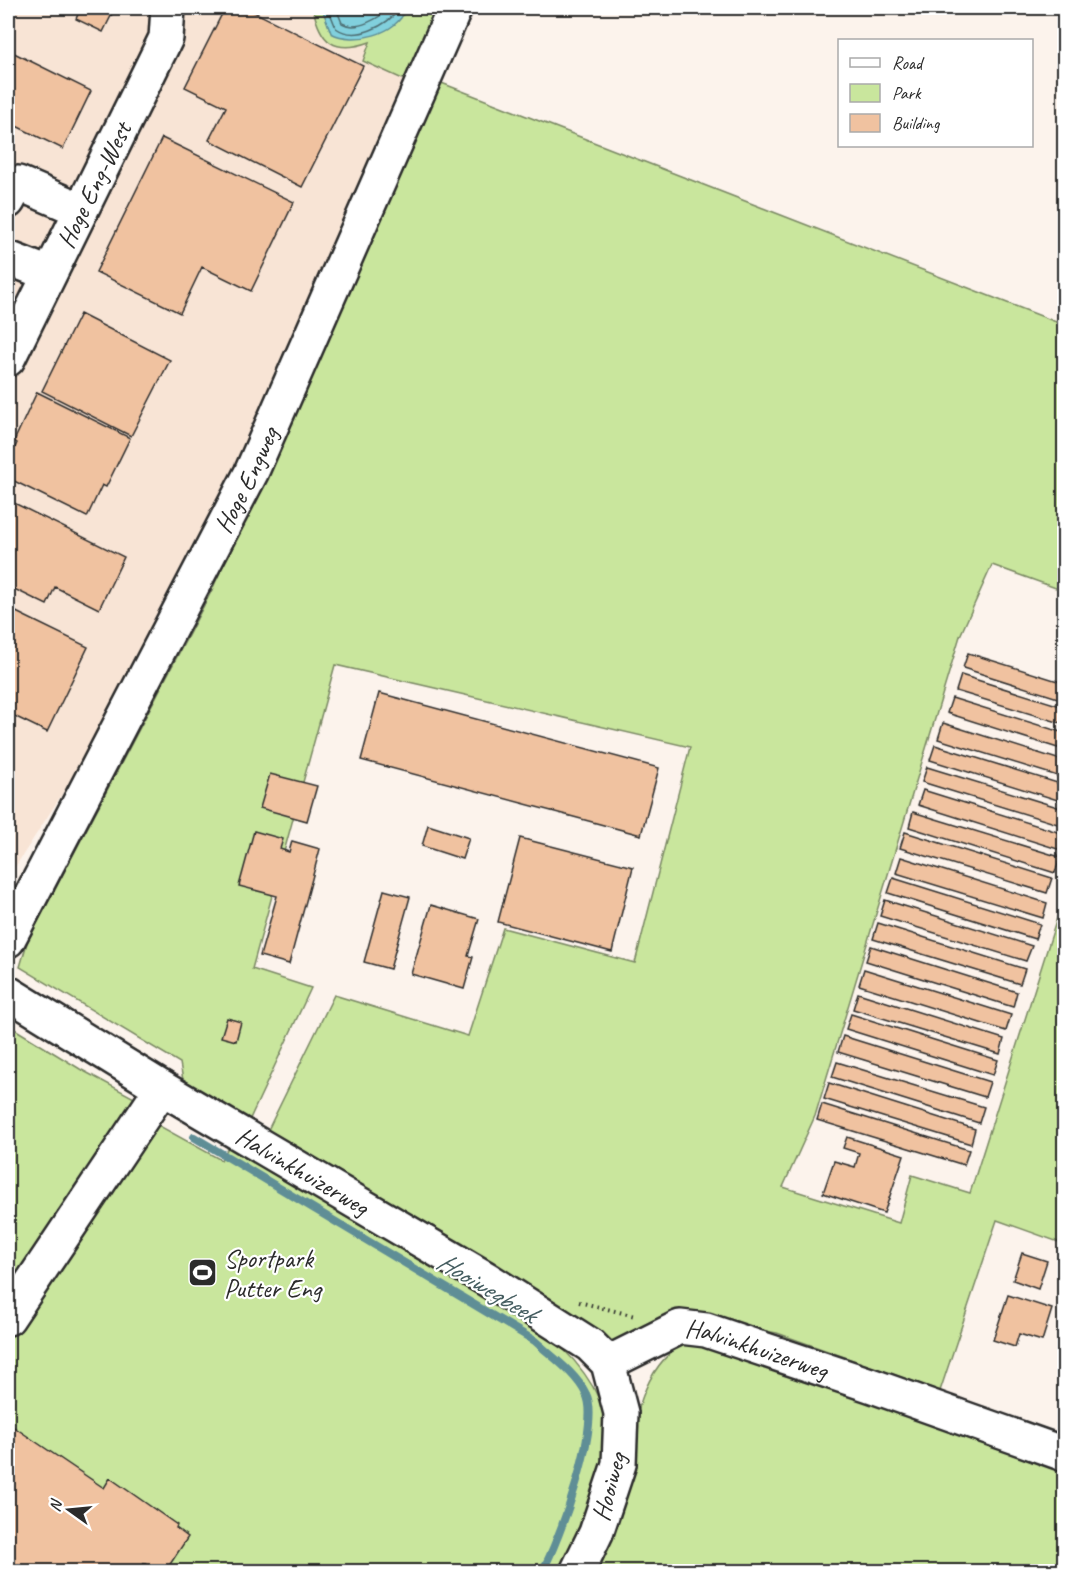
<svg xmlns="http://www.w3.org/2000/svg" width="1072" height="1579" viewBox="0 0 1072 1579" font-family="Caveat,sans-serif">
  <rect width="100%" height="100%" fill="#fcf3ec"/>
  <filter id="ink" filterUnits="userSpaceOnUse"><feTurbulence type="fractalNoise" baseFrequency=".0167" numOctaves="2"/><feDisplacementMap in="SourceGraphic" scale="12" xChannelSelector="R" yChannelSelector="G"/><feConvolveMatrix kernelMatrix="1 2 1 2 8 2 1 2 1" color-interpolation-filters="sRGB"/></filter>
  <g filter="url(#ink)">
    <!-- built -->
    <path fill="#f8e4d5" d="M8 8H443L239 470 93 746 8 878Z"/>
    <!-- green -->
    <path fill="#c9e69d" stroke="#7a8864" stroke-width="1.5" d="M313 8H442L409 82 363 61 370 42C334 55 320 42 313 8Z
      M439 82 1064 325V591L992 565 960 636 815 1116 783 1187 899 1223 912 1175 970 1193 1064 896V1244L997 1220 940 1391 777 1333 741 1327 614 1344 602 1340 266 1134 334 995 468 1036 503 928 635 963 690 747 335 665 252 969 311 988 248 1123 184 1086 180 1063 20 967 27 943 212 590Z
      M8 1025 80 1069 138 1100 134 1112 221 1160 230 1144 547 1334C581 1363 613 1403 608 1452 607 1464 601 1477 597 1488 588 1516 579 1544 569 1571H8Z
      M682 1344 708 1347 798 1375 1064 1470V1571L598 1572C607 1552 616 1528 621 1506 633 1452 630 1377 682 1344Z"/>
    <!-- water -->
    <path fill="#81d0dd" stroke="#5f8e96" stroke-width="1.5" d="M322 8H406C398 35 353 45 331 33Z"/>
    <g fill="none" stroke-linecap="round" stroke-linejoin="round">
      <!-- shore -->
      <path stroke="#4d6d72" stroke-width="1.5" d="M328 8 336 28C356 42 387 26 400 8
        M336 8 342 23C357 32 379 18 390 8"/>
      <!-- stream -->
      <path stroke="#5f8e96" stroke-width="8" d="M194 1137 535 1341C551 1356 576 1373 586 1394 602 1424 559 1541 542 1572"/>
    </g>
    <!-- building -->
    <path fill="#f0c2a0" stroke="#2b2b2b" stroke-width="1.5" d="M66 8H115L103 32 76 19 78 14Z
      M225 8H246L363 66 302 187 209 140 226 107 185 87Z
      M8 50 91 91 63 149 8 122Z
      M162 138 294 202 251 291 202 267 180 313 96 272Z
      M80 314 170 360 131 436 42 391Z
      M37 392 130 438 106 487 102 485 87 517 8 478V462L17 443 14 441Z
      M8 500 124 557 99 609 55 587 47 605 8 586Z
      M8 608 88 647 47 732 8 713 10 674 8 673Z
      M968 653 1064 683V700L963 668Z
      M961 675 1064 707V724L956 691Z
      M379 693 659 768 641 835 361 760Z
      M952 698 1064 733V750L947 713Z
      M943 723 1064 761V778L938 739Z
      M935 745 1064 785V802L930 760Z
      M927 767 1064 809V826L922 782Z
      M270 774 317 786 307 821 260 808Z
      M923 790 1064 834V851L918 805Z
      M913 812 1060 857 1055 873 909 827Z
      M428 825 469 838 462 859 422 846Z
      M254 831 283 839 280 849 289 852 292 841 320 849 289 964 260 956 277 896 239 886Z
      M905 832 1052 878 1047 893 900 848Z
      M520 838 633 867 612 952 498 922Z
      M901 857 1047 903 1043 918 896 873Z
      M893 878 1040 924 1035 939 888 893Z
      M384 890 410 897 390 969 364 962Z
      M885 900 1032 946 1026 961 880 916Z
      M431 905 479 919 468 956 473 957 464 989 411 974Z
      M878 923 1025 969 1020 984 873 939Z
      M871 946 1017 992 1013 1007 866 961Z
      M864 969 1011 1015 1006 1031 859 985Z
      M858 993 1004 1039 1000 1054 853 1009Z
      M851 1014 998 1060 993 1075 846 1029Z
      M227 1018 241 1022 236 1041 221 1037Z
      M843 1036 990 1082 985 1097 838 1052Z
      M837 1062 984 1107 979 1123 832 1077Z
      M829 1083 975 1129 971 1144 824 1099Z
      M822 1104 969 1150 964 1165 817 1120Z
      M847 1137 904 1155 884 1213 823 1193 834 1161 855 1167 859 1153 843 1148Z
      M1022 1253 1047 1261 1038 1289 1013 1280Z
      M1008 1295 1052 1309 1042 1341 1019 1334 1015 1347 993 1340Z
      M8 1423 104 1488 110 1478 177 1525 176 1528 188 1537 165 1572H157L144 1563 140 1572H8Z"/>
    <g fill="none" stroke-linecap="round" stroke-linejoin="round">
      <defs>
        <g id="minor">
          <path d="M8 201 18 183 81 210"/>
          <path d="M8 258 49 274"/>
          <path id="s1" d="M8 359 166 38 168 8"/>
          <path id="s2" d="M8 940 251 473 455 8"/>
          <path id="s3" d="M8 993 162 1088 485 1278 590 1345 608 1363 621 1413 619 1464 596 1533 577 1572"/>
          <path d="M8 1318 162 1088"/>
          <path id="s4" d="M608 1363 680 1327 706 1330 870 1385 1064 1454"/>
        </g>
      </defs>
      <!-- minor casing -->
      <use href="#minor" stroke="#2b2b2b" stroke-width="38"/>
      <!-- path -->
      <path stroke="#2b2b2b" stroke-width="4" stroke-dasharray="1.5 4.5" stroke-linecap="butt" d="M579 1302 635 1316"/>
      <!-- minor -->
      <use href="#minor" stroke="#fff" stroke-width="33"/>
    </g>
  </g>
  <!-- icons -->
  <defs>
    <symbol id="stadium-square" viewBox="-11 -11 22 22"><rect x="-9" y="-9" width="18" height="18" rx="4" fill="#2b2b2b" stroke="#fff"/><path d="M0-5a6.5 5 0 1 0 0 10a6.5 5 0 1 0 0-10ZM-3.5-1.8h7v3.6h-7Z" fill="#fff"/></symbol>
  </defs>
  <g fill-rule="evenodd">
    <use href="#stadium-square" x="186" y="1256" width="33" height="33"/>
  </g>
  <g text-anchor="middle" dominant-baseline="central" stroke-width="4.5" stroke-linejoin="round" paint-order="stroke">
    <!-- street labels -->
    <g font-size="26" fill="#2b2b2b" stroke="#fff">
      <text stroke="none"><textPath href="#s1" startOffset="194">Hoge Eng-West</textPath></text>
      <text stroke="none"><textPath href="#s2" startOffset="518">Hoge Engweg</textPath></text>
      <text stroke="none"><textPath href="#s3" startOffset="344">Halvinkhuizerweg</textPath></text>
      <text stroke="none"><textPath href="#s4" startOffset="160">Halvinkhuizerweg</textPath></text>
      <text transform="translate(609 1487) rotate(-75)">Hooiweg</text>
    </g>
    <!-- poi labels -->
    <g font-size="26" fill="#2b2b2b" stroke="#fff" text-anchor="start">
      <text x="224" y="1258">Sportpark<tspan x="224" dy="30">Putter Eng</tspan></text>
    </g>
    <!-- water labels -->
    <g font-size="27" font-style="italic" fill="#455d60" stroke="#fff">
      <text transform="translate(487 1287) rotate(31)">Hooiwegbeek</text>
    </g>
  </g>
  <!-- margin -->
  <rect width="1072" height="1579" fill="none" stroke="#fff" stroke-width="30"/>
  <rect x="15" y="15" width="1042" height="1549" fill="none" stroke="#2b2b2b" stroke-width="2" filter="url(#ink)"/>
  <!-- legend -->
  <rect x="838" y="39" width="195" height="108" fill="#ffffff" stroke="#aaaaaa" stroke-width="1.5"/>
  <rect x="850" y="58" width="30" height="9" fill="#ffffff" stroke="#aaaaaa" stroke-width="1.5"/>
  <text x="892" y="69" font-size="18" fill="#2b2b2b">Road</text>
  <rect x="850" y="84" width="30" height="18" fill="#c9e69d" stroke="#aaaaaa" stroke-width="1.5"/>
  <text x="892" y="99" font-size="18" fill="#2b2b2b">Park</text>
  <rect x="850" y="114" width="30" height="18" fill="#f0c2a0" stroke="#aaaaaa" stroke-width="1.5"/>
  <text x="892" y="129" font-size="18" fill="#2b2b2b">Building</text>
  <!-- north arrow -->
  <g transform="translate(69 1510) rotate(285)" stroke="#ffffff" stroke-width="4.5" paint-order="stroke">
  <path d="M0-4.5L10 22L0 15L-10 22Z" fill="#2b2b2b"/>
  <text y="-9" font-size="16" font-weight="bold" text-anchor="middle" fill="#2b2b2b">N</text>
  </g>
</svg>
